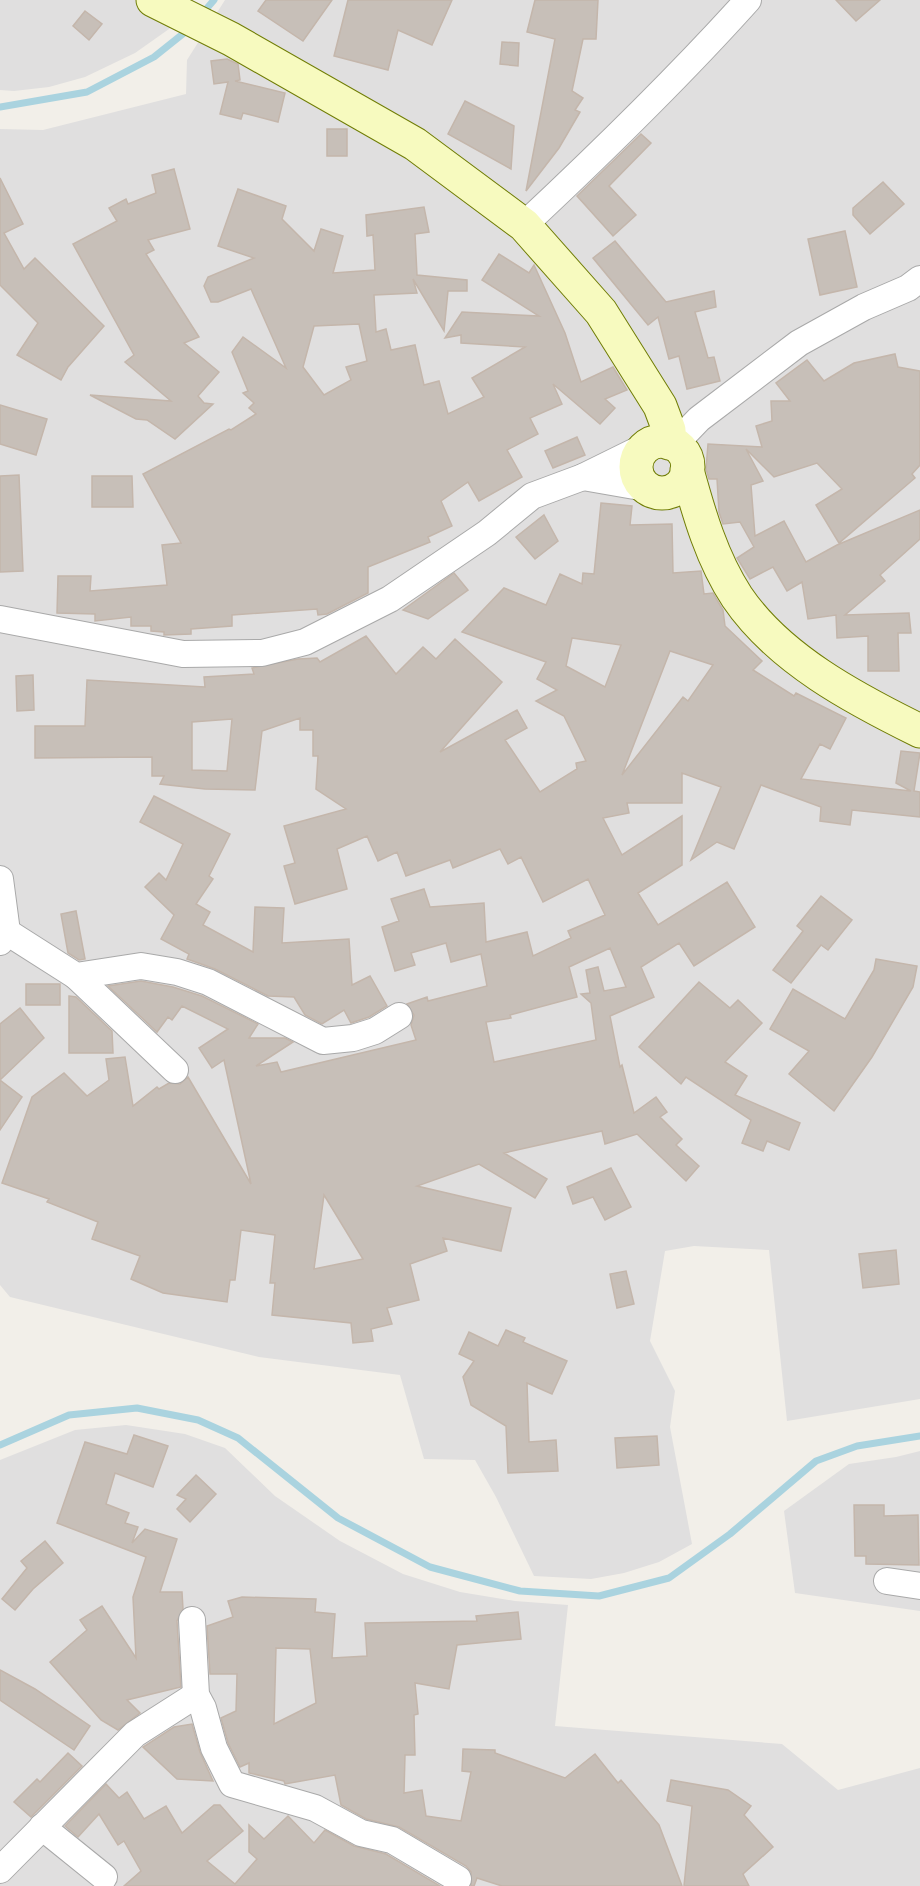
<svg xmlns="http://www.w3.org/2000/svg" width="920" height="1886" viewBox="0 0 920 1886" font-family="Commissioner,sans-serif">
	<rect width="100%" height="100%" fill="#f2efe9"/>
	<g fill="#e0dfdf">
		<polygon points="0,0 191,0 169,29 135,53 85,77 49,87 14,91 0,90"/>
		<polygon points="225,0 920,0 920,1399 787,1421 769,1250 694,1246 665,1251 650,1341 675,1391 670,1427 692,1544 659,1562 624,1573 591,1579 534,1576 496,1497 475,1460 424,1459 400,1375 259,1357 10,1297 0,1285 0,129 43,130 186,94 187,60"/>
		<polygon points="126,1425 185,1434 225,1448 275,1496 340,1541 403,1574 460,1592 515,1601 568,1605 555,1726 782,1744 838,1790 920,1768 920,1886 0,1886 0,1460 75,1430"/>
		<polygon points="920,1451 920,1611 795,1593 784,1511 849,1464 896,1457"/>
	</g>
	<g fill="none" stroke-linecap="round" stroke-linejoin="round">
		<g stroke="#aad3df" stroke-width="7">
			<polyline points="202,14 214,0"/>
			<polyline points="0,107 87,92 154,57 189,29"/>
			<polyline points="0,1445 69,1415 137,1408 198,1420 238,1438 338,1518 430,1567 520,1591 599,1596 669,1578 730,1534 816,1461 857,1446 920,1436"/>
		</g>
	</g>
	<g fill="#c7bfb8" stroke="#c4b6ab" stroke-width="1.5" fill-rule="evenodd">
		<polygon points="266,0 332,0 303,41 258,11"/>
		<polygon points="348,0 452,0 432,45 398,30 388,70 334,56"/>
		<polygon points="535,0 598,0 596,39 583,39 572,91 583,98 575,110 580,112 559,148 526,191 555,39 527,32"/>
		<polygon points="836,0 880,0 856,21"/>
		<polygon points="85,11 102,24 89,40 73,26"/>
		<polygon points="502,42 519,43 518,66 500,64"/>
		<polygon points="227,59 238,64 240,80 235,81 285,93 278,122 243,113 241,119 220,114 228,82 214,84 211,61"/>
		<polygon points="465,101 514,126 511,169 448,134"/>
		<rect x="327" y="129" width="20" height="27"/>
		<polygon points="641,134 651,143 609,186 636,215 613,236 577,196"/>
		<polygon points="174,169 190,229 148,240 154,250 146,254 199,337 184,343 219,372 198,396 204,403 213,404 175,439 147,420 136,419 90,395 171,401 125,362 134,355 73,244 117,221 109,208 126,199 128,204 156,193 152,175"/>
		<polygon points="0,178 23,224 4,233 24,269 35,258 104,326 68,367 61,380 17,355 38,323 0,285"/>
		<polygon points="883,182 904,204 870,234 853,215 853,208"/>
		<path d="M 238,189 L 286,206 L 282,219 L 314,251 L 321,229 L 343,236 L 333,273 L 375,270 L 373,235 L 367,236 L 366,215 L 424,207 L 429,232 L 415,234 L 417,275 L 467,280 L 467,291 L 448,291 L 444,331 L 413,279 L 417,293 L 374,295 L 376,332 L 386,329 L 391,350 L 415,345 L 424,385 L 439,381 L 448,414 L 484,397 L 472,378 L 525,347 L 461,343 L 461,335 L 445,338 L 462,312 L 539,316 L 482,280 L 499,254 L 529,273 L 534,265 L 565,333 L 581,382 L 613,367 L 627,390 L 605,399 L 615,408 L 600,424 L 553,384 L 562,404 L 530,418 L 538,434 L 507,450 L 522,477 L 479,501 L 468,482 L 441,501 L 452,526 L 428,537 L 430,542 L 368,567 L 368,593 L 327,614 L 318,615 L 317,609 L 232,615 L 232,626 L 191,629 L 191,634 L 164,635 L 164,632 L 151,631 L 151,626 L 131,626 L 131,617 L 95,621 L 95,614 L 57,613 L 58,576 L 91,576 L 90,591 L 167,585 L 162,545 L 181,543 L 143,474 L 229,429 L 231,430 L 256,414 L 249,408 L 254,403 L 243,393 L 248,391 L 232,352 L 243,337 L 286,368 L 251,289 L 218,302 L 211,302 L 204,286 L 208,277 L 254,258 L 218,246 ZM 359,324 L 367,361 L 346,367 L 351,380 L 324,395 L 303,367 L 314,326 Z"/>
		<polygon points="845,231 857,287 820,295 808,239"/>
		<polygon points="615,241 666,302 714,291 716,307 695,312 708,358 714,357 720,381 687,389 679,356 669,359 658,317 648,325 593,258"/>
		<polygon points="895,354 898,367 920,371 920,465 912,474 915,478 839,543 816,505 842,489 817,463 774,477 746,449 763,481 751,485 755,536 784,521 806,562 837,545 920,510 920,539 880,575 885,581 845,615 909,613 911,633 898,633 899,671 868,671 868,636 837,638 836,615 808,619 802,582 787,591 773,567 750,579 737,558 754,547 740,522 723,524 719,512 717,479 709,479 706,469 708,444 762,447 756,426 772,421 771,401 790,401 776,383 807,360 824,381 854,363"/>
		<polygon points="0,405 47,419 36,455 0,444"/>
		<polygon points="577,437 585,455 553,468 545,451"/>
		<polygon points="19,475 23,571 0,572 0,476"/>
		<polygon points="92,476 132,476 133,507 92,507"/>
		<path d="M 601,503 L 632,506 L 630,525 L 672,524 L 673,573 L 701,571 L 704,594 L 713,593 L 723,610 L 725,626 L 762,661 L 753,670 L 794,696 L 796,693 L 846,718 L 830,749 L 820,744 L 801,779 L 911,791 L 896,783 L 901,751 L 920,753 L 914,791 L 920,792 L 920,817 L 852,810 L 850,825 L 820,821 L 821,807 L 761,785 L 734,849 L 717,842 L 691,860 L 721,787 L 682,773 L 682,803 L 627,803 L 629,813 L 603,818 L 622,855 L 682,816 L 682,865 L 638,893 L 658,925 L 727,882 L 755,927 L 694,966 L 679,943 L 641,967 L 654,997 L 610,1016 L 620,1067 L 622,1065 L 634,1113 L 656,1097 L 667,1112 L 660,1117 L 682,1139 L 676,1145 L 699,1166 L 686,1181 L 637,1134 L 605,1144 L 602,1131 L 504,1153 L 547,1179 L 535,1198 L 479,1164 L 417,1186 L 511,1208 L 501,1251 L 443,1238 L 447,1251 L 410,1264 L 419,1300 L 387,1308 L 392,1324 L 371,1329 L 373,1341 L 353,1343 L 351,1323 L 272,1315 L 275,1283 L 270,1283 L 275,1235 L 241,1230 L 235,1280 L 230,1280 L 227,1302 L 163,1293 L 131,1279 L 140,1256 L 92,1239 L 98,1222 L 47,1202 L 49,1199 L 2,1183 L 32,1097 L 64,1073 L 87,1096 L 109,1080 L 106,1059 L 125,1057 L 133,1106 L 157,1087 L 159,1089 L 169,1083 L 180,1084 L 188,1077 L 251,1184 L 224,1060 L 212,1068 L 199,1048 L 228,1029 L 182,1006 L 172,1020 L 168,1017 L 157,1032 L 108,986 L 141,981 L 173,987 L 202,996 L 258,1024 L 249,1038 L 285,1038 L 293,1042 L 256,1066 L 277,1062 L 281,1072 L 416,1040 L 411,1025 L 414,1015 L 407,1004 L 427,997 L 428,1001 L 487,986 L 481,954 L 451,962 L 446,943 L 411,953 L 415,965 L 395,971 L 382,927 L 399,921 L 391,899 L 424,889 L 430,907 L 484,903 L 486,942 L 527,932 L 533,956 L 571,938 L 568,931 L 605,915 L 588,879 L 543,902 L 521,857 L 508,864 L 500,849 L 453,868 L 450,860 L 406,876 L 397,852 L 378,861 L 367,836 L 337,849 L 347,889 L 295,904 L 284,866 L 295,863 L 284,826 L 346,809 L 316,789 L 318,756 L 313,756 L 313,730 L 300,730 L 300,718 L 262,731 L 255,790 L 205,789 L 160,784 L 164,776 L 152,776 L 152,757 L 35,758 L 35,726 L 85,726 L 87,680 L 205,687 L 204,677 L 254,674 L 252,668 L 298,659 L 317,658 L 320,662 L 366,636 L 396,674 L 423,647 L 436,659 L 455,639 L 502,682 L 440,752 L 517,710 L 527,728 L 505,740 L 540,792 L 577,769 L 576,763 L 586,761 L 564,716 L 536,701 L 557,690 L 537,679 L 546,662 L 462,632 L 504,588 L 546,605 L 560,574 L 582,584 L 583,573 L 594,574 ZM 572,638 L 621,645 L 605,687 L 566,666 ZM 670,651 L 713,665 L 688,701 L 683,697 L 622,775 ZM 232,719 L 227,771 L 192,770 L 192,722 ZM 610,948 L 626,987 L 604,991 L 598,967 L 586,970 L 590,993 L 581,994 L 591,1003 L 596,1040 L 494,1062 L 486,1022 L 511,1018 L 510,1015 L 577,997 L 569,967 ZM 324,1195 L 363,1259 L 314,1269 Z"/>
		<polygon points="544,515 558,541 535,559 516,537"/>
		<polygon points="454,573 468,590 428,619 403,610"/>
		<polygon points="33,675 34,710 17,711 16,676"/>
		<polygon points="154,796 230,834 209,876 213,879 196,904 210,912 203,925 253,952 255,907 284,908 282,943 349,939 352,985 370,976 387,1006 369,1017 351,1023 344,1010 322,1024 305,1015 294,997 268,996 215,969 187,959 189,954 161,939 174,915 145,887 159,873 166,880 183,844 140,822"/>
		<polygon points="821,896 852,920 828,950 821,945 791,983 773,970 803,931 797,926"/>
		<polygon points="76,911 85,959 79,960 68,953 61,914"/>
		<polygon points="876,959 917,966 913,987 872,1057 834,1111 789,1074 809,1051 770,1029 793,989 845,1019 874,970"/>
		<polygon points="699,982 730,1008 738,1000 762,1023 725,1062 747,1076 735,1095 800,1123 789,1150 767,1141 763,1151 742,1143 751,1120 686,1077 681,1084 639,1047"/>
		<rect x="26" y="984" width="34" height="21"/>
		<polygon points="69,996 76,997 112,1031 113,1053 69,1053"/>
		<polygon points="20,1008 44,1038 0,1080 0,1024"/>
		<polygon points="0,1080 22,1097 0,1130"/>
		<polygon points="611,1168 631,1207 605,1220 593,1197 573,1204 567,1187"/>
		<polygon points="896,1250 899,1284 863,1288 859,1254"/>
		<polygon points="626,1271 634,1304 617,1308 610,1274"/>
		<polygon points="506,1330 525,1338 523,1342 567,1361 552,1394 527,1383 529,1442 556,1440 558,1471 508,1473 506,1426 471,1405 463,1377 474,1361 459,1354 469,1332 498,1346"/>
		<polygon points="134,1435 168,1446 153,1487 115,1473 106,1504 129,1513 125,1523 138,1527 132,1543 145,1529 177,1539 160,1592 182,1592 183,1609 177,1621 181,1687 127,1700 140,1713 118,1730 101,1720 50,1662 87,1630 80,1620 102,1606 136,1658 133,1597 146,1557 57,1523 85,1442 127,1454"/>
		<polygon points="657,1436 659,1465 617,1468 615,1438"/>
		<polygon points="196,1475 216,1494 190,1522 177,1509 186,1499 177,1495"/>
		<polygon points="854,1505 884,1505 884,1516 918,1515 919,1565 866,1564 866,1556 855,1556"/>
		<polygon points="45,1541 63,1563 33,1589 15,1610 2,1599 27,1568 21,1561"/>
		<path d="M 242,1597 L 316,1599 L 315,1612 L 335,1614 L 332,1658 L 367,1656 L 365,1623 L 477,1621 L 476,1616 L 518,1612 L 521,1639 L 457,1645 L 449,1689 L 415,1683 L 418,1714 L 414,1715 L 415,1755 L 405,1755 L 404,1793 L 422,1790 L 426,1816 L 461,1821 L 471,1772 L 462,1771 L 463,1749 L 495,1750 L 495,1753 L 565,1778 L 595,1754 L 618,1783 L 621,1780 L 659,1825 L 682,1886 L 502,1886 L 477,1878 L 474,1886 L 471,1886 L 471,1872 L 466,1866 L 399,1827 L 366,1819 L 341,1805 L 335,1775 L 285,1784 L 284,1781 L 249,1773 L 249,1763 L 240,1767 L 228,1743 L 221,1718 L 236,1711 L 237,1674 L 210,1674 L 207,1626 L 233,1617 L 228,1601 ZM 276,1648 L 310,1649 L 316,1703 L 274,1724 Z"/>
		<polygon points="0,1670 35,1689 90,1726 74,1750 0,1700"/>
		<polygon points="192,1724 200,1752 213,1781 177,1779 143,1747 174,1727"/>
		<polygon points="68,1753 82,1766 31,1817 14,1802 37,1779 40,1782"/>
		<polygon points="671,1780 728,1790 751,1806 744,1815 773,1847 743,1874 749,1886 684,1886 692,1806 667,1801"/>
		<polygon points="106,1784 119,1798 127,1792 144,1819 166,1806 182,1833 214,1805 220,1805 243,1831 207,1861 235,1884 257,1859 249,1852 249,1825 264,1839 288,1816 314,1843 325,1830 354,1846 386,1854 440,1886 124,1886 141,1871 124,1841 118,1845 99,1814 78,1837 65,1826"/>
	</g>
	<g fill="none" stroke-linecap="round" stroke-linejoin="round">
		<defs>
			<g id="street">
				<path d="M 524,225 C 602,152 677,79 748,0"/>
				<polyline points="674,445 699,419 799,343 864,307 908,288 920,279"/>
				<polyline points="583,477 646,488"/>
				<polyline points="0,619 183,654 262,653 305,642 390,599 487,533 532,496 583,477 650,444"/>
				<polyline points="0,879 7,932 0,942"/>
				<polyline points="7,932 76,976 141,966 177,972 208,982 323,1041 353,1038 375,1031 399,1016"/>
				<polyline points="76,976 175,1070"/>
				<polyline points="887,1581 920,1586"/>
				<polyline points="192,1620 196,1695 203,1708 214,1748 232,1784 315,1808 361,1833 392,1840 458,1879"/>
				<polyline points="42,1827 104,1877"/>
				<polyline points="0,1870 135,1734 196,1695"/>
			</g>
			<g id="secondary">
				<polyline points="153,0 231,39 415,144 524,225 601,312 660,406 669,430 669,443"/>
				<circle cx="662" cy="467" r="26"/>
				<path d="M 687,470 C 699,514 712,559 737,597 C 779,659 855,699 920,731"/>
			</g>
		</defs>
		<use href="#street" stroke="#a9a9a9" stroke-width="28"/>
		<use href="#secondary" stroke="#707d05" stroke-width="35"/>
		<use href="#street" stroke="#fff" stroke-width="26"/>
		<use href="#secondary" stroke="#f7fabf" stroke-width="33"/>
	</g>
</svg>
